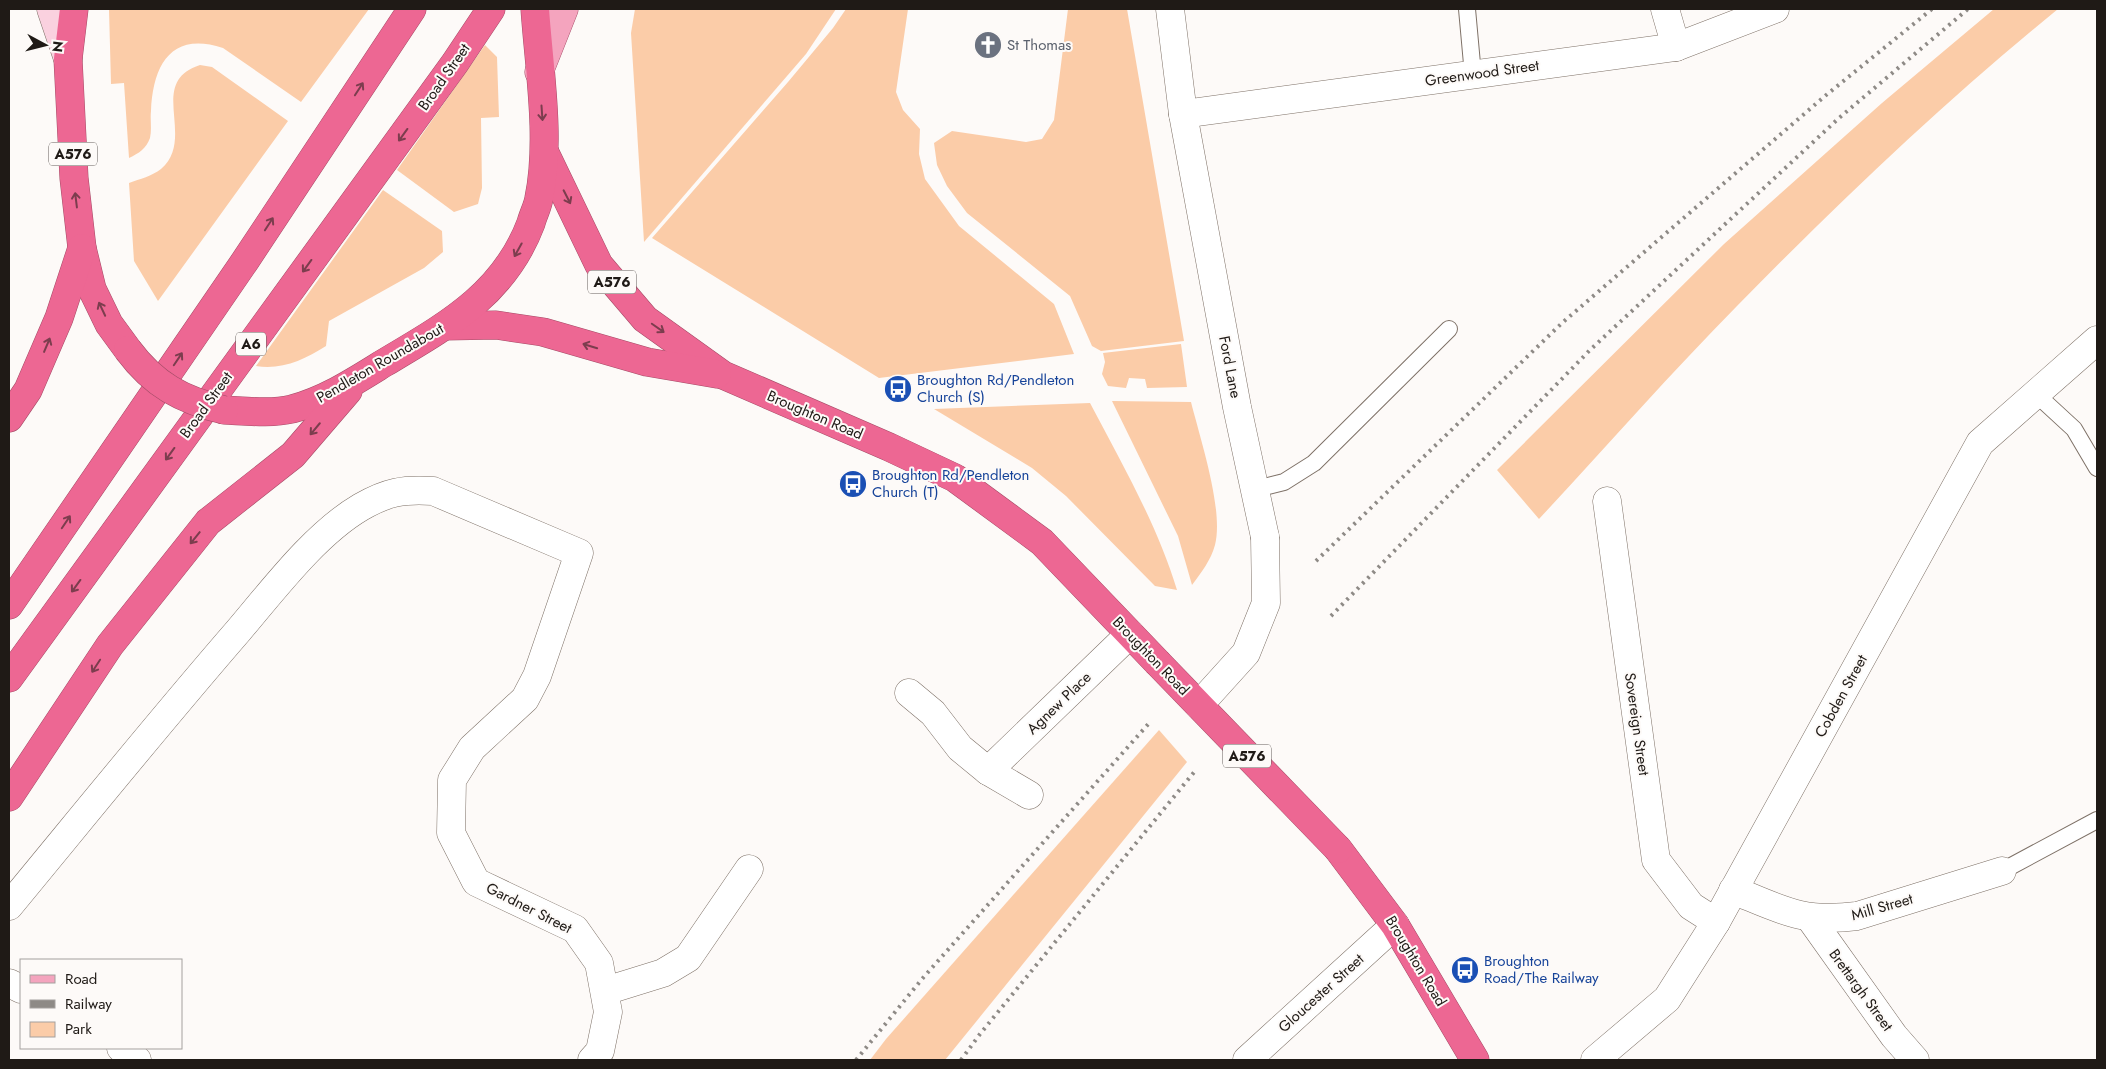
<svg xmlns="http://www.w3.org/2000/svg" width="2106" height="1069" viewBox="0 0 2106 1069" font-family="Jost,sans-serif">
	<rect width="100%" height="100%" fill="#fdfaf8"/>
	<g fill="#fbcca8">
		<path d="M 109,9 L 369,9 L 301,102 L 223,48 C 171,31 153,65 151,111 C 150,120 152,129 150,138 C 146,149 139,153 129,158 L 124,83 L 111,84 Z"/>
		<polygon points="635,9 836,9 806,54 644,242 631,33"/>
		<polygon points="846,9 908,9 896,92 903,110 920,129 919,154 925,179 959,226 1054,304 1074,354 879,378 652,238 788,82 833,28"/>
		<polygon points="1068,9 1127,9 1184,341 1101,351 1092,346 1070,296 967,213 947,186 937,165 934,143 952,131 1026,142 1042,139 1054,120"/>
		<path d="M 1994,9 L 2058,9 C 1945,101 1839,202 1737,306 C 1669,375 1605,448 1539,519 L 1497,470 L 1724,244 L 1882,103 Z"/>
		<polygon points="485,45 497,57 499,117 481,118 482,188 478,204 454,212 397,170"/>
		<path d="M 200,65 L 212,67 L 288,121 L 158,301 L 134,261 L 129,183 C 140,179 152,176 161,169 C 197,138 146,82 200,65 Z"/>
		<path d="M 383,190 L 442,231 L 443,252 L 424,268 L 329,321 L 326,346 C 304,360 282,370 256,366 Z"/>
		<polygon points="1181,344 1187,387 1147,388 1145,379 1129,378 1126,388 1108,386 1102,374 1105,362 1103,353"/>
		<path d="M 1112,401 L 1191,402 C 1200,438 1224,510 1215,545 C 1211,560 1201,573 1192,585 L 1178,536 Z"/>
		<path d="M 1090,403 C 1122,464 1157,524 1177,590 L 1155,586 L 1066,496 L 1032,468 L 934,409 Z"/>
		<polygon points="1159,730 1187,762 945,1060 870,1060 886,1039"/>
	</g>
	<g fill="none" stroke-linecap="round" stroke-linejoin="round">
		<defs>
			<g id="lane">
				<polyline points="1467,9 1473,75"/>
				<polyline points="2036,394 2074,429 2097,468"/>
				<polyline points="1256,489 1284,482 1314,463 1449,329"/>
				<polyline points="2002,871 2097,820"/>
			</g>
			<g id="street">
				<polyline points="1170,9 1183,114 1237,407 1265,537"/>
				<polyline points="1665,9 1676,47"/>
				<polyline points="1183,114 1676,47 1775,9"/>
				<polyline points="1607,501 1656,860 1691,906 1716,922"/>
				<polyline points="909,693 933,713 960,748 988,771 1029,795"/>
				<polyline points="988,771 1130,634"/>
				<path d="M 1733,890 C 1782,910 1802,923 1857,916 L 2002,871"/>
				<path d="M 9,906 C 85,814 160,721 239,630 C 273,590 315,534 361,507 C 387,492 403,489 433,491 L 579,553 L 537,676 L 525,699 L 472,748 L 452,780 L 451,833 L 476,882 L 575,929 L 599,963 L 608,1012 L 600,1051 L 592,1060"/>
				<polyline points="1810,918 1894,1036 1915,1060"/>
				<polyline points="9,983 21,989"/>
				<polyline points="605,991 663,973 688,958 749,869"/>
				<polyline points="121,1048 137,1060"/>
				<polyline points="1247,1060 1395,925"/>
				<polyline points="1595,1060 1667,999 1716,922 1980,443 2097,340"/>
			</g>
			<polyline id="secondary" points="51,9 68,59"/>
			<polyline id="primary" points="539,72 564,9"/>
			<g id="highway">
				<polyline points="74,9 68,59 74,178 82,248 92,289 109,324 128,350"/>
				<polyline points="545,153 599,265 645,319 723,375 889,447 955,478 1042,542 1157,662"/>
				<polyline points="445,326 496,325 543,332 647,362 717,374"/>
				<path d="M 224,410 C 246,411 271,414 292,409 C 326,400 355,381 384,363 C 446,326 504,295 531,223 C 533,215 538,206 539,198 C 551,139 539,68 535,9"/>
				<polyline points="9,418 28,390 59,318 82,248"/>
				<polyline points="9,605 245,261 412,9"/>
				<polyline points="9,678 455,63 491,9"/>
				<polyline points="9,797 110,645 208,522 293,455 348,391"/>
				<polyline points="1338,849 1395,925 1475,1060"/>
			</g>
		</defs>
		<use href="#lane" stroke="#7e7167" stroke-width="18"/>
		<use href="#street" stroke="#7e7167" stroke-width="29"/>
		<use href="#secondary" stroke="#7e7167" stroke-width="29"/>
		<use href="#primary" stroke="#a54c67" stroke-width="29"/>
		<use href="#highway" stroke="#a54c67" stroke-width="29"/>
		<use href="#lane" stroke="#fff" stroke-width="16"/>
		<use href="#street" stroke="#fff" stroke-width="28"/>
		<use href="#secondary" stroke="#fad1df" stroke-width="28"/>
		<use href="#primary" stroke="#f4a4be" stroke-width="28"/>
		<use href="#highway" stroke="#ed6793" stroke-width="28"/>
		<g stroke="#8e8a86" stroke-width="4" stroke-dasharray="2.5 5" stroke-linecap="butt">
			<polyline points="1316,561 1562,323 1825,96 1932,9"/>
			<polyline points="1331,616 1590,350 1839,118 1968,9"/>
			<polyline points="856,1060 922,979 1151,721"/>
			<polyline points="961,1060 980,1034 1195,771"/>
		</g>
		<defs>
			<polyline id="street-bridge" points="1199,705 1246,653 1266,603 1265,537"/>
			<g id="highway-bridge">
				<path d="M 128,350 C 154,385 182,400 224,410"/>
				<polyline points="1157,662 1338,849"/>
			</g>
		</defs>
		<use href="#street-bridge" stroke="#7e7167" stroke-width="29" stroke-linecap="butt"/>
		<use href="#highway-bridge" stroke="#a54c67" stroke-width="29" stroke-linecap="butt"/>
		<use href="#street-bridge" stroke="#fff" stroke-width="28"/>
		<use href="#highway-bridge" stroke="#ed6793" stroke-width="28"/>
	</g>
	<defs><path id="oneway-shaft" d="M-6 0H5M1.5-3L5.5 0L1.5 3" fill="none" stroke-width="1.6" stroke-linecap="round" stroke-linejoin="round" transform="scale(1.25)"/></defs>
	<g stroke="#7c3d4e">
		<use href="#oneway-shaft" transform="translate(359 89) rotate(-57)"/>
		<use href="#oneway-shaft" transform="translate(542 113) rotate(86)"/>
		<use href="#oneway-shaft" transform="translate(403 135) rotate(126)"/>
		<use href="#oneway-shaft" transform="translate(567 197) rotate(63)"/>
		<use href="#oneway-shaft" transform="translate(76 200) rotate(-97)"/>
		<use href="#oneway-shaft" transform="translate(269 224) rotate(-57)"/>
		<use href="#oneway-shaft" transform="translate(518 250) rotate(119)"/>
		<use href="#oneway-shaft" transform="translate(307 266) rotate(126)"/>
		<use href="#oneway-shaft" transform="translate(102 309) rotate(-115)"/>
		<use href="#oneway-shaft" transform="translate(658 328) rotate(35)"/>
		<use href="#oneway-shaft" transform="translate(47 345) rotate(-67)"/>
		<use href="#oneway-shaft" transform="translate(590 346) rotate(-163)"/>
		<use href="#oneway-shaft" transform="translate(178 359) rotate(-56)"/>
		<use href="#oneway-shaft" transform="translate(315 429) rotate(130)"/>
		<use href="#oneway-shaft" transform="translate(170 454) rotate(126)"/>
		<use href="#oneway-shaft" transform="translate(66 522) rotate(-56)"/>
		<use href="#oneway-shaft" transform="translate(195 538) rotate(129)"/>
		<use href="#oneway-shaft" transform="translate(76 586) rotate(126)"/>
		<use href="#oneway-shaft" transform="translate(96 666) rotate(123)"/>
	</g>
	<defs>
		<symbol id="church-disc" viewBox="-11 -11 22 22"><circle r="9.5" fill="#6b7280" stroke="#fdfaf8"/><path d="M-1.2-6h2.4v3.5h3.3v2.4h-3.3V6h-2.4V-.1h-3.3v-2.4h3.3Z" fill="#fff"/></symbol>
		<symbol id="bus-disc" viewBox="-11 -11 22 22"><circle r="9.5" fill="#1a4fb4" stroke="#fdfaf8"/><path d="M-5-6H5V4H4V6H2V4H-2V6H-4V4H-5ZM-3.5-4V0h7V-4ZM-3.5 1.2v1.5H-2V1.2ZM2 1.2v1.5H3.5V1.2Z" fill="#fff"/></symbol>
	</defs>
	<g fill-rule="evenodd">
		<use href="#church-disc" x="972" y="29" width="32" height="32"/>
		<use href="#bus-disc" x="882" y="373" width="32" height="32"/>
		<use href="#bus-disc" x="837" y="468" width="32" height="32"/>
		<use href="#bus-disc" x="1449" y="954" width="32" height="32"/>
	</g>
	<g text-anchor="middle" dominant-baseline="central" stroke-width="4" stroke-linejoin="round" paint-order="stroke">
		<g fill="#fdfaf8" stroke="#625d5a" stroke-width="1">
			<rect x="49" y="142.5" width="48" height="23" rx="4"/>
			<rect x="588" y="270.5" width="48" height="23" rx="4"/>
			<rect x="236" y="332.5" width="30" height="23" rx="4"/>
			<rect x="1223" y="744.5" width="48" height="23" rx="4"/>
		</g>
		<g font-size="14" font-weight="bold" fill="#1f1a16">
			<text x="73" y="154">A576</text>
			<text x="612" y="282">A576</text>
			<text x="251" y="344">A6</text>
			<text x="1247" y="756">A576</text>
		</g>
		<g font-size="15" fill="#5b616d" stroke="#fdfaf8" text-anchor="start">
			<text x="1007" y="45">St Thomas</text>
		</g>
		<g font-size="15" fill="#1f1a16" stroke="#fdfaf8">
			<text transform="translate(1482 73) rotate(-8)">Greenwood Street</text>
			<text transform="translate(444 77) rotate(-55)">Broad Street</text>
			<text transform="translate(380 363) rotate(-30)">Pendleton Roundabout</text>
			<text transform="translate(1230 367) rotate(79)">Ford Lane</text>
			<text transform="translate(206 405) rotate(-54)">Broad Street</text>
			<text transform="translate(815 415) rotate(23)">Broughton Road</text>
			<text transform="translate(1151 656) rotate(46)">Broughton Road</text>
			<text transform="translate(1841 696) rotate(-61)">Cobden Street</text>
			<text transform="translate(1059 703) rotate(-44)">Agnew Place</text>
			<text transform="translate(1637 724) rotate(82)">Sovereign Street</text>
			<text transform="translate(1882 907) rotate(-16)">Mill Street</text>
			<text transform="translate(529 908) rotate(27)">Gardner Street</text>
			<text transform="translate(1416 961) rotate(59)">Broughton Road</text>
			<text transform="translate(1861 990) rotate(54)">Brettargh Street</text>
			<text transform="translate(1321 993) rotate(-42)">Gloucester Street</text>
		</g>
		<g font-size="15" fill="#164399" stroke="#fdfaf8" text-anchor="start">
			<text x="917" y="380">Broughton Rd/Pendleton<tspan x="917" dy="17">Church (S)</tspan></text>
			<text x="872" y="475">Broughton Rd/Pendleton<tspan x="872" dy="17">Church (T)</tspan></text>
			<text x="1484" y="961">Broughton<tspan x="1484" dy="17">Road/The Railway</tspan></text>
		</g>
	</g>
	<rect width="2106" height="1069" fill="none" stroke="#1f1a16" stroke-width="20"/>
	<rect x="20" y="959" width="162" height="90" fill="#fdfaf8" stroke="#a4a09e"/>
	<rect x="30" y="975" width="25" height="8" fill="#f4a4be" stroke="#a4a09e"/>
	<text x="65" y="984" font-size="15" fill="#1f1a16">Road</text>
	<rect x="30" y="1000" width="25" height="8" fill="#8e8a86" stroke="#a4a09e"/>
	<text x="65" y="1009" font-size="15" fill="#1f1a16">Railway</text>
	<rect x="30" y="1022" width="25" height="15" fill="#fbcca8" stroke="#a4a09e"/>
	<text x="65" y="1034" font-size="15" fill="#1f1a16">Park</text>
	<g transform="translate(45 45) rotate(97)" stroke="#fdfaf8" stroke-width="4" paint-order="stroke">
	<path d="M0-4L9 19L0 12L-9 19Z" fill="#1f1a16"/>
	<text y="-8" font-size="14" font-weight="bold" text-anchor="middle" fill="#1f1a16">N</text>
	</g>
</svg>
